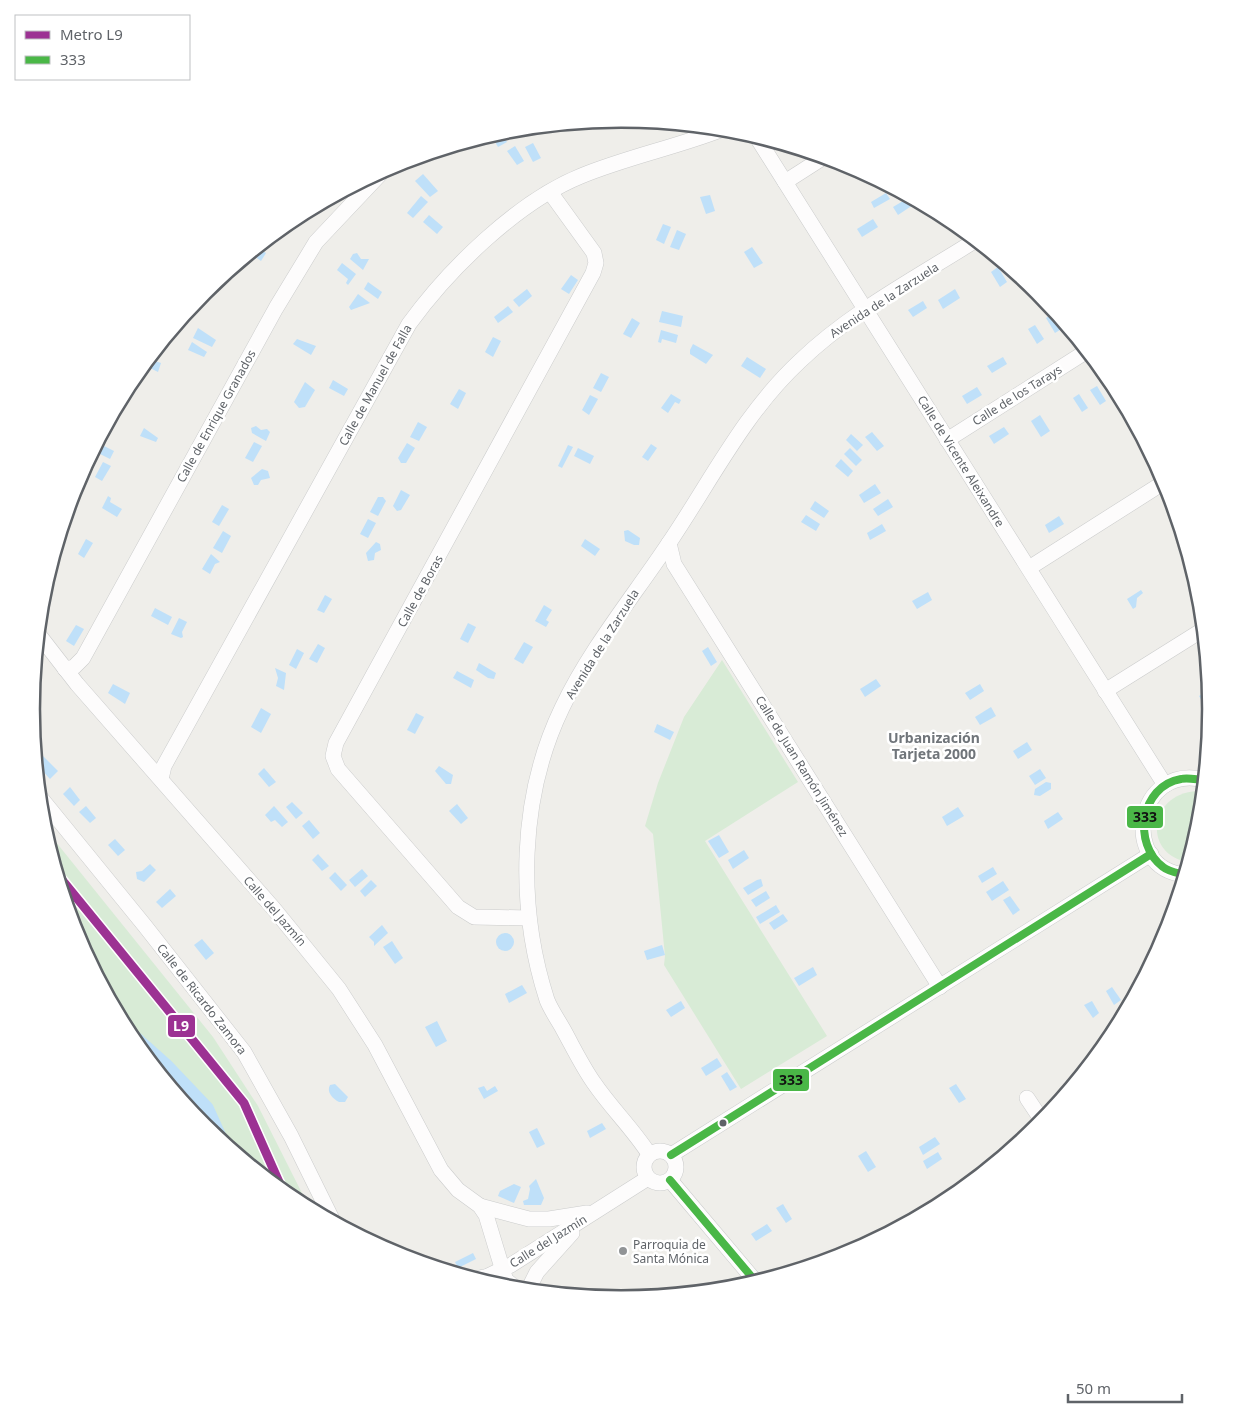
<svg xmlns="http://www.w3.org/2000/svg" width="1243" height="1419" viewBox="0 0 1243 1419" font-family="'Noto Sans',sans-serif">
	<rect width="100%" height="100%" fill="#efeeea"/>
	<g fill="#d8ebd6">
		<polygon points="722,660 798,782 705,841 827,1036 741,1089 664,965 665,956 653,834 645,826 658,783 684,717"/>
		<path d="M 1197,791 L 1204,793 L 1200,825 L 1189,862 C 1143,856 1147,794 1197,791 Z"/>
		<polygon points="43,826 213,1037 258,1106 310,1209 293,1200 204,1127 131,1037 76,935"/>
	</g>
	<g fill="#bfe0f9">
		<polygon points="501,132 507,142 498,147 491,135"/>
		<polygon points="533,143 541,158 533,162 525,147"/>
		<polygon points="515,146 524,161 517,165 507,151"/>
		<polygon points="423,174 438,191 430,197 415,181"/>
		<polygon points="886,193 890,199 874,208 871,202"/>
		<polygon points="710,195 715,211 706,214 700,197"/>
		<polygon points="421,196 428,202 413,218 407,213"/>
		<polygon points="908,198 913,205 898,215 893,207"/>
		<polygon points="429,215 443,227 437,234 423,222"/>
		<polygon points="873,219 878,227 862,237 857,229"/>
		<polygon points="663,224 671,227 664,244 656,240"/>
		<polygon points="677,230 686,234 679,250 670,247"/>
		<polygon points="752,247 763,263 754,268 744,252"/>
		<polygon points="258,248 266,253 261,261 251,254"/>
		<polygon points="357,253 361,259 369,259 363,270 350,259 353,254"/>
		<polygon points="342,263 356,274 348,285 346,283 348,279 337,270"/>
		<polygon points="998,267 1007,282 1000,287 991,272"/>
		<polygon points="571,275 578,280 569,294 561,289"/>
		<polygon points="368,282 382,292 378,299 364,289"/>
		<polygon points="527,289 532,296 519,307 513,300"/>
		<polygon points="955,289 960,298 943,309 938,300"/>
		<polygon points="358,294 370,303 351,310 349,307"/>
		<polygon points="923,301 927,308 913,317 908,310"/>
		<polygon points="508,306 513,312 498,323 494,317"/>
		<polygon points="662,311 683,316 681,327 659,322"/>
		<polygon points="1053,313 1063,328 1055,333 1046,318"/>
		<polygon points="632,318 640,323 631,338 623,334"/>
		<polygon points="1035,325 1044,339 1037,344 1028,329"/>
		<polygon points="198,328 216,340 212,347 193,338"/>
		<polygon points="661,330 678,335 676,343 662,339 661,343 658,342"/>
		<polygon points="493,337 501,341 493,357 485,352"/>
		<polygon points="297,339 316,346 311,355 293,344"/>
		<polygon points="192,342 207,352 204,357 188,350"/>
		<polygon points="693,344 713,355 706,364 690,354 690,350"/>
		<polygon points="747,357 766,369 760,378 741,366"/>
		<polygon points="1003,357 1007,364 992,373 987,366"/>
		<polygon points="149,359 161,363 158,372 144,365"/>
		<polygon points="601,373 609,377 601,392 593,388"/>
		<polygon points="333,380 348,389 344,396 329,388"/>
		<polygon points="305,382 315,390 305,407 299,408 294,402"/>
		<polygon points="1097,386 1106,401 1100,405 1090,390"/>
		<polygon points="977,387 982,395 967,404 962,396"/>
		<polygon points="459,389 466,393 458,409 450,404"/>
		<polygon points="671,394 681,400 679,404 675,402 668,413 661,408"/>
		<polygon points="1079,394 1088,408 1082,412 1073,398"/>
		<polygon points="590,395 598,399 589,415 582,410"/>
		<polygon points="1040,415 1050,431 1041,437 1031,421"/>
		<polygon points="418,422 427,427 419,441 410,437"/>
		<polygon points="256,426 261,430 267,429 270,432 266,441 252,433 251,428"/>
		<polygon points="1004,427 1009,434 994,444 989,436"/>
		<polygon points="144,428 158,438 156,442 140,436"/>
		<polygon points="872,432 884,446 877,451 865,437"/>
		<polygon points="851,434 863,445 857,451 846,440"/>
		<polygon points="254,442 262,446 253,462 245,458"/>
		<polygon points="98,443 114,451 110,459 94,451"/>
		<polygon points="407,443 415,448 406,463 401,463 398,458"/>
		<polygon points="651,444 657,448 648,461 642,457"/>
		<polygon points="568,445 573,447 562,468 558,466"/>
		<polygon points="578,448 594,456 590,464 574,456"/>
		<polygon points="850,448 862,460 856,466 844,454"/>
		<polygon points="841,459 853,471 848,477 835,466"/>
		<polygon points="103,462 111,466 102,481 95,477"/>
		<polygon points="262,469 268,471 270,478 261,480 258,485 254,485 251,478"/>
		<polygon points="875,484 881,493 864,503 859,495"/>
		<polygon points="401,490 410,495 401,510 397,511 393,506"/>
		<polygon points="108,496 111,498 110,502 122,509 117,517 102,508"/>
		<polygon points="378,497 383,497 386,501 378,516 370,512"/>
		<polygon points="888,499 893,507 878,516 873,509"/>
		<polygon points="815,501 829,511 824,518 810,509"/>
		<polygon points="222,505 229,509 219,526 212,522"/>
		<polygon points="806,515 820,524 816,531 801,522"/>
		<polygon points="1059,516 1064,524 1049,533 1045,525"/>
		<polygon points="368,519 376,523 368,538 360,534"/>
		<polygon points="882,524 886,531 870,540 867,533"/>
		<polygon points="628,530 640,538 639,545 634,545 625,541 624,531"/>
		<polygon points="223,531 231,536 222,553 213,548"/>
		<polygon points="86,539 93,543 84,558 78,554"/>
		<polygon points="585,539 600,549 595,556 581,546"/>
		<polygon points="376,542 380,544 381,550 375,553 374,560 368,561 366,553"/>
		<polygon points="211,554 220,562 215,564 210,574 202,569"/>
		<polygon points="1141,590 1143,593 1137,598 1136,607 1133,609 1127,599"/>
		<polygon points="928,592 932,600 917,609 912,601"/>
		<polygon points="325,595 332,599 324,613 317,610"/>
		<polygon points="544,605 552,610 546,620 549,622 546,627 535,621"/>
		<polygon points="155,608 172,617 168,625 151,616"/>
		<polygon points="179,618 187,622 182,632 183,637 181,638 171,634"/>
		<polygon points="468,623 476,627 468,643 460,639"/>
		<polygon points="76,625 84,629 74,646 66,641"/>
		<polygon points="524,642 533,647 523,664 514,659"/>
		<polygon points="318,644 325,648 317,663 309,659"/>
		<polygon points="708,647 717,662 711,666 702,651"/>
		<polygon points="297,649 304,653 296,669 289,665"/>
		<polygon points="479,663 496,673 494,679 488,678 476,670"/>
		<polygon points="275,668 286,673 284,690 276,686 278,678"/>
		<polygon points="457,671 474,680 471,688 453,678"/>
		<polygon points="876,679 881,686 865,697 860,689"/>
		<polygon points="113,684 130,693 125,704 108,693"/>
		<polygon points="980,684 984,691 970,700 965,693"/>
		<polygon points="1204,693 1211,701 1212,709 1208,711 1199,696"/>
		<polygon points="991,707 996,716 980,725 975,717"/>
		<polygon points="261,708 271,714 261,733 251,727"/>
		<polygon points="416,713 424,717 415,734 407,730"/>
		<polygon points="657,724 674,732 670,740 654,732"/>
		<polygon points="1027,742 1032,750 1018,759 1013,751"/>
		<polygon points="42,755 58,771 50,779 37,765 36,761"/>
		<polygon points="439,766 453,775 451,784 446,784 435,771"/>
		<polygon points="264,768 276,782 269,787 258,774"/>
		<polygon points="1040,769 1046,778 1035,785 1029,776"/>
		<polygon points="1046,782 1051,783 1051,789 1040,796 1034,795 1035,789"/>
		<polygon points="70,787 80,800 74,806 63,794"/>
		<polygon points="292,802 303,813 296,819 286,807"/>
		<polygon points="457,804 468,818 461,824 449,811"/>
		<polygon points="86,806 96,818 90,823 79,812"/>
		<polygon points="274,806 288,822 282,827 275,820 271,822 265,815"/>
		<polygon points="958,807 964,816 947,826 942,817"/>
		<polygon points="1058,812 1063,819 1048,829 1044,821"/>
		<polygon points="309,820 320,833 313,839 302,826"/>
		<polygon points="719,835 729,852 719,858 708,841"/>
		<polygon points="115,839 125,850 118,856 108,845"/>
		<polygon points="744,850 749,858 733,869 728,860"/>
		<polygon points="318,854 329,866 322,871 312,860"/>
		<polygon points="150,864 156,870 144,882 137,879 136,872 142,871"/>
		<polygon points="993,867 997,874 982,883 978,876"/>
		<polygon points="362,869 368,876 355,887 349,880"/>
		<polygon points="335,872 347,885 341,891 329,878"/>
		<polygon points="761,879 763,886 748,895 743,888 757,880"/>
		<polygon points="371,880 377,886 365,897 360,891"/>
		<polygon points="1003,881 1009,890 992,901 986,892"/>
		<polygon points="170,889 176,896 162,908 156,902"/>
		<polygon points="766,891 770,898 756,907 751,900"/>
		<polygon points="1010,896 1020,910 1013,915 1003,900"/>
		<polygon points="776,905 780,912 760,924 756,917"/>
		<polygon points="783,914 788,921 774,930 769,923"/>
		<polygon points="382,925 388,933 374,946 374,942 369,937"/>
		<circle cx="505" cy="942" r="9"/>
		<polygon points="202,939 214,953 206,960 194,945"/>
		<polygon points="392,941 403,958 395,964 383,947"/>
		<polygon points="662,945 665,955 647,960 644,951"/>
		<polygon points="813,967 817,975 799,986 794,978"/>
		<polygon points="522,985 527,993 509,1003 505,994"/>
		<polygon points="1112,987 1121,1000 1114,1005 1106,991"/>
		<polygon points="681,1001 685,1008 671,1017 666,1010"/>
		<polygon points="1092,1001 1099,1013 1093,1018 1084,1005"/>
		<polygon points="437,1021 447,1041 436,1047 425,1027"/>
		<polygon points="717,1058 722,1066 706,1076 701,1068"/>
		<polygon points="727,1072 737,1087 730,1091 721,1076"/>
		<path d="M 335,1084 L 348,1097 L 345,1102 L 339,1102 C 333,1099 326,1092 330,1085 Z"/>
		<polygon points="956,1084 966,1099 959,1103 949,1088"/>
		<polygon points="484,1086 487,1091 495,1086 498,1091 484,1099 478,1088"/>
		<polygon points="602,1123 606,1129 590,1138 587,1131"/>
		<polygon points="537,1128 545,1144 537,1148 529,1132"/>
		<polygon points="935,1137 940,1144 923,1155 919,1147"/>
		<polygon points="866,1151 876,1167 868,1172 858,1156"/>
		<polygon points="938,1152 942,1159 927,1169 923,1161"/>
		<polygon points="536,1179 544,1198 541,1205 524,1205 523,1201 528,1199 530,1189 529,1186"/>
		<polygon points="514,1184 521,1187 514,1203 498,1196 500,1191"/>
		<polygon points="783,1204 792,1219 786,1223 776,1208"/>
		<polygon points="767,1224 772,1231 756,1241 751,1234"/>
		<polygon points="473,1253 476,1259 458,1268 455,1262"/>
	</g>
	<g fill="none" stroke-linecap="round" stroke-linejoin="round">
		<polyline stroke="#bfe0f9" stroke-width="16" points="128,1033 166,1067 206,1109 220,1140"/>
		<defs>
			<g id="street">
				<polyline points="756,136 1165,785"/>
				<polyline points="785,182 824,157"/>
				<polyline points="947,440 1087,351"/>
				<polyline points="669,543 674,564 940,987"/>
				<polyline points="1029,568 1166,481"/>
				<polyline points="39,635 77,684 274,909 339,989 375,1045 441,1170 458,1190 480,1206 486,1215 506,1281"/>
				<polyline points="65,669 74,667 83,658 276,308 316,242 383,171"/>
				<polyline points="1105,691 1204,629"/>
				<path d="M 161,779 L 164,766 L 409,324 C 449,269 517,202 581,176 C 627,157 677,147 723,129"/>
				<polyline points="40,797 145,926 244,1052 291,1136 333,1221"/>
				<path d="M 1185,875 C 1119,869 1135,762 1205,780"/>
				<polyline points="529,918 474,917 458,907 338,769 333,756 336,743 593,273 596,263 594,253 550,192"/>
				<polyline points="1027,1098 1043,1122"/>
				<circle cx="660" cy="1167" r="16"/>
				<path d="M 649,1154 C 633,1129 611,1108 594,1083 C 582,1066 573,1047 563,1029 C 558,1020 551,1010 547,1000 C 517,907 519,797 562,708 C 590,649 633,597 669,543 C 711,481 744,413 800,361 C 851,312 916,278 976,240"/>
				<polyline points="671,1155 1151,854"/>
				<polyline points="670,1180 756,1282"/>
				<polyline points="480,1206 529,1219 549,1219 587,1213"/>
				<polyline points="488,1276 511,1265 648,1178"/>
				<path d="M 476,1279 C 490,1274 506,1276 515,1289"/>
				<polyline points="528,1290 537,1272 572,1233"/>
			</g>
		</defs>
		<use href="#street" stroke="#cbcccc" stroke-width="16"/>
		<use href="#street" stroke="#fdfcfc" stroke-width="15"/>
		<defs>
			<g id="bus-1">
				<path d="M 1185,875 C 1178,873 1169,872 1163,867 C 1132,844 1140,786 1181,779 C 1188,777 1198,780 1205,780"/>
				<polyline points="671,1155 1151,854"/>
				<polyline points="670,1180 756,1282"/>
			</g>
		</defs>
		<use href="#bus-1" stroke="#fff" stroke-width="11"/>
		<use href="#bus-1" stroke="#4ab747" stroke-width="8"/>
		<defs>
			<polyline id="metro-1" points="58,875 244,1103 283,1191"/>
		</defs>
		<use href="#metro-1" stroke="#fff" stroke-width="12"/>
		<use href="#metro-1" stroke="#9c3293" stroke-width="9"/>
	</g>
	<circle fill="#5f6368" stroke="#fff" stroke-width="2" cx="723" cy="1123" r="4.5"/>
	<circle fill="#919496" stroke="#fff" stroke-width="2" cx="623" cy="1251" r="5"/>
	<g text-anchor="middle" dominant-baseline="central" stroke-width="5" stroke-linejoin="round" paint-order="stroke">
		<g font-size="12" fill="#5f6368" stroke="#fff">
			<text transform="translate(884 300) rotate(-33)">Avenida de la Zarzuela</text>
			<text transform="translate(375 385) rotate(-61)">Calle de Manuel de Falla</text>
			<text transform="translate(1017 395) rotate(-32)">Calle de los Tarays</text>
			<text transform="translate(216 416) rotate(-61)">Calle de Enrique Granados</text>
			<text transform="translate(961 461) rotate(58)">Calle de Vicente Aleixandre</text>
			<text transform="translate(420 591) rotate(-61)">Calle de Boras</text>
			<text transform="translate(602 644) rotate(-58)">Avenida de la Zarzuela</text>
			<text transform="translate(802 766) rotate(58)">Calle de Juan Ramón Jiménez</text>
			<text transform="translate(275 911) rotate(49)">Calle del Jazmín</text>
			<text transform="translate(202 999) rotate(52)">Calle de Ricardo Zamora</text>
			<text transform="translate(548 1241) rotate(-32)">Calle del Jazmín</text>
		</g>
		<g font-size="12" fill="#5f6368" stroke="#fff" text-anchor="start">
			<text x="633" y="1244">Parroquia de<tspan x="633" dy="14">Santa Mónica</tspan></text>
		</g>
		<g font-size="14" font-weight="bold" fill="#70757a" stroke="#fff">
			<text x="934" y="737">Urbanización<tspan x="934" dy="16">Tarjeta 2000</tspan></text>
		</g>
	</g>
	<path d="M0 0H1243V1419H0ZM40 709a581 581 0 1 1 1162 0a581 581 0 1 1-1162 0Z" fill="#fff" fill-rule="evenodd"/>
	<path fill="none" stroke="#5f6368" stroke-width="2.5" d="M40 709a581 581 0 1 1 1162 0a581 581 0 1 1-1162 0Z"/>
	<g stroke="#fff" stroke-width="2">
		<rect x="1126" y="805" width="38" height="24" rx="5" fill="#4ab747"/>
		<rect x="167" y="1014" width="29" height="24" rx="5" fill="#9c3293"/>
		<rect x="772" y="1068" width="38" height="24" rx="5" fill="#4ab747"/>
	</g>
	<g font-size="14" text-anchor="middle" font-weight="bold" fill="#fff">
		<text x="181" y="1031">L9</text>
	</g>
	<g font-size="14" text-anchor="middle" font-weight="bold" fill="#111">
		<text x="1145" y="822">333</text>
		<text x="791" y="1085">333</text>
	</g>
	<rect x="15" y="15" width="175" height="65" fill="#ffffff" stroke="#bfc1c3"/>
	<rect x="25" y="31" width="25" height="8" fill="#9c3293" stroke="#bfc1c3"/>
	<text x="60" y="40" font-size="15" fill="#5f6368">Metro L9</text>
	<rect x="25" y="56" width="25" height="8" fill="#4ab747" stroke="#bfc1c3"/>
	<text x="60" y="65" font-size="15" fill="#5f6368">333</text>
	<path d="M1068 1394v8h114v-8" fill="none" stroke="#5f6368" stroke-width="2.5"/>
	<text x="1076" y="1394" font-size="15" fill="#5f6368" stroke="#ffffff" stroke-width="4" paint-order="stroke">50 m</text>
</svg>
